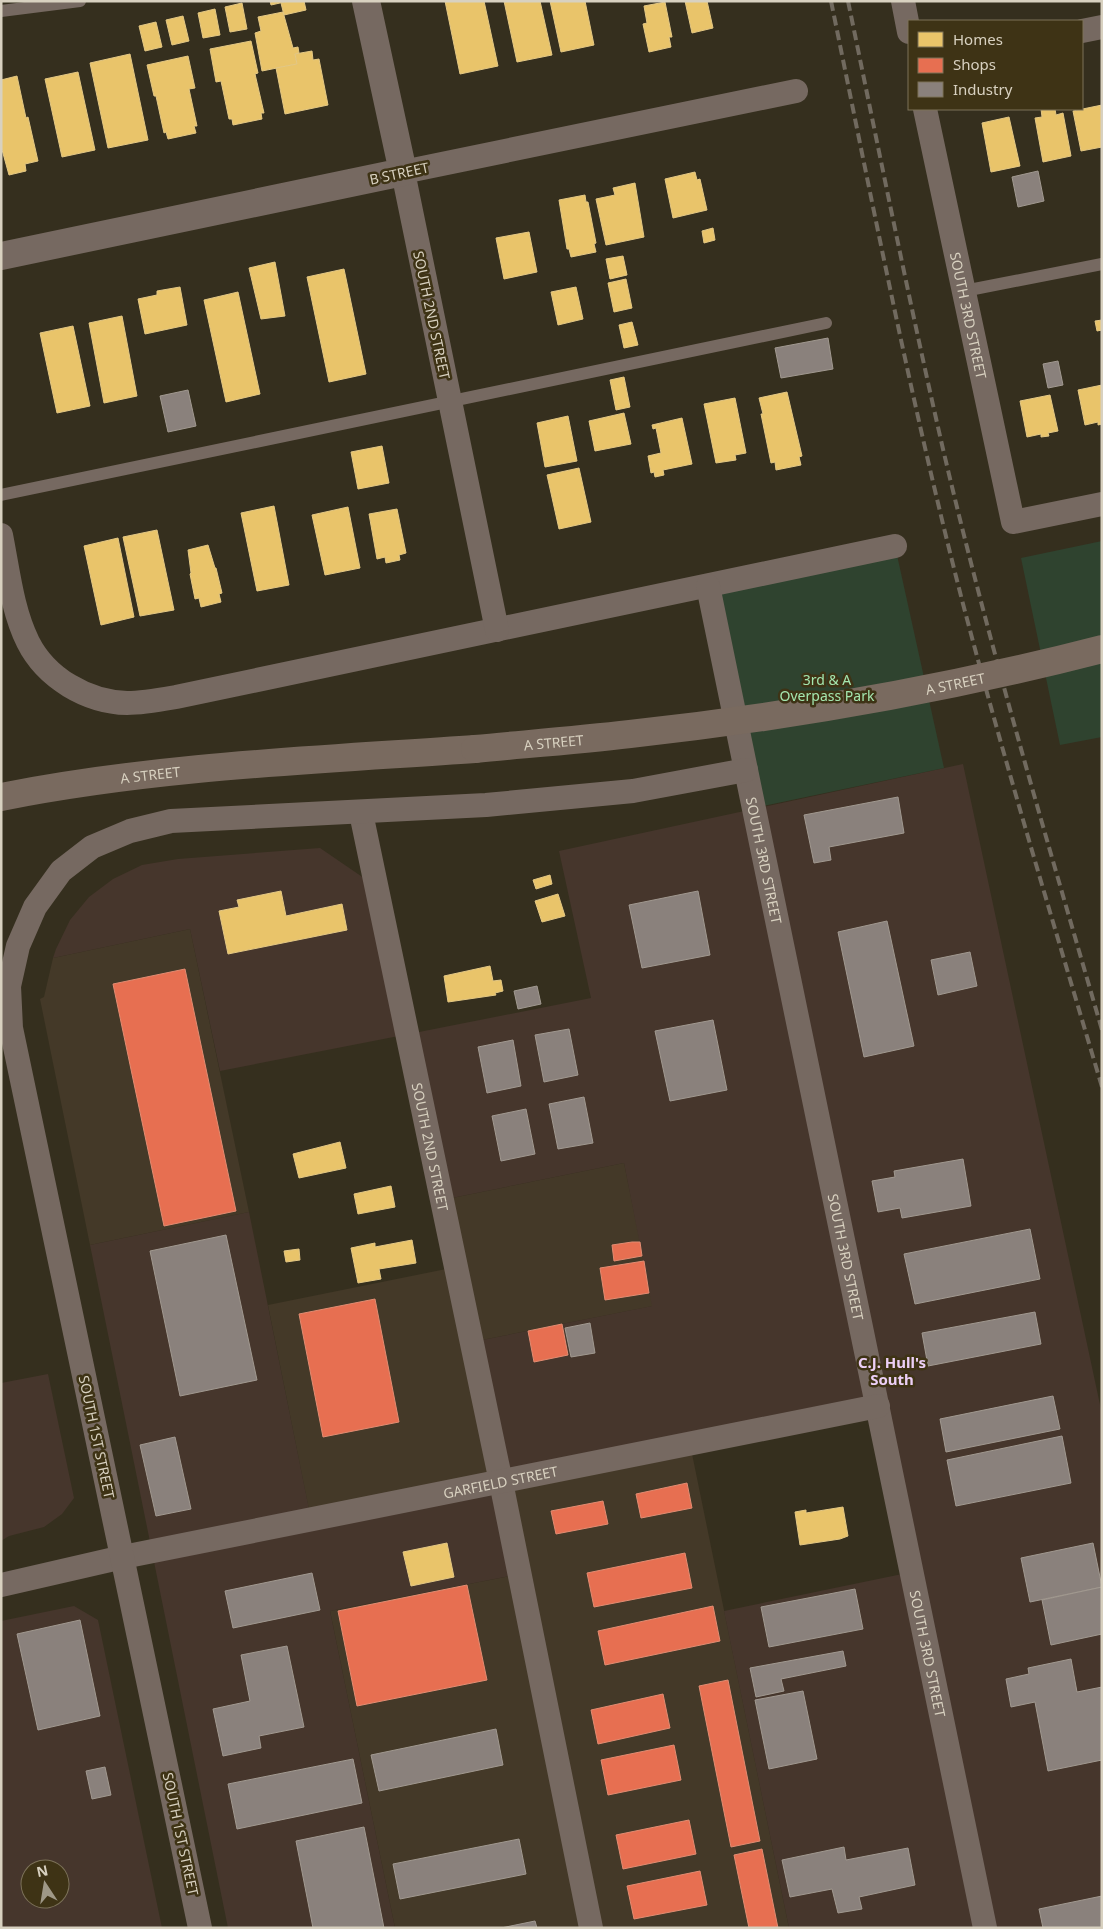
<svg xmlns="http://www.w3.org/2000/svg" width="1103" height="1929" viewBox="0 0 1103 1929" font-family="'Noto Sans',sans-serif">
	<rect width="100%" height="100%" fill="#352f1e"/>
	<g fill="#443928">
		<polygon points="190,929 249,1212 90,1245 40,999 44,997 53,958"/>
		<polygon points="624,1163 653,1306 472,1342 690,1444 789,1928 395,1928 330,1611 520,1574 311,1520 268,1305 456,1267 442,1200"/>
	</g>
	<g fill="#46362c" fill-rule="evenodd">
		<polygon points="963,764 1102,1414 1102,1928 789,1928 724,1611 912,1572 878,1407 502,1482 520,1574 330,1611 395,1928 228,1928 90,1245 249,1212 311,1519 501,1482 472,1342 652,1306 624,1163 442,1200 409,1034 220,1071 190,929 53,958 56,949 70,920 89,897 113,879 142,865 178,859 320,848 377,887 409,1034 591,998 559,851"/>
		<polygon points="48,1374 74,1498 62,1514 44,1527 9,1536 1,1541 1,1383"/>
		<path d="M 74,1606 L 98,1620 L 162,1928 L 1,1928 L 1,1621 ZM 30,1869 L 60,1869 L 60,1899 L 30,1899 Z"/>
	</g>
	<g fill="#2f432f">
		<polygon points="1102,541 1102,737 1060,745 1021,558"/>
		<polygon points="895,546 944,768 754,808 708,586"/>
	</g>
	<g fill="#e9c46a" stroke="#e4c884">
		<polygon points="270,1 289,1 271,5"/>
		<polygon points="289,1 304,1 306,10 284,15 281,3"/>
		<polygon points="445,1 484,1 498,66 460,74"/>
		<polygon points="504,1 540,1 552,55 517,62"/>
		<polygon points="550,1 585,1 594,45 561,52"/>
		<polygon points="685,1 707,1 713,28 692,33"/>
		<polygon points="665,2 672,37 669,37 671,47 649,52 643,24 647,23 644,6"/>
		<polygon points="242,3 247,29 230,32 225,7"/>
		<polygon points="215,9 220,35 203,38 198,13"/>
		<polygon points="283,12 293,48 298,47 299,53 295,54 297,64 262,71 255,33 261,31 258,17"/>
		<polygon points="183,16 189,41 172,45 166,20"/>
		<polygon points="156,22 162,47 145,51 139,26"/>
		<polygon points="251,41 258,73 255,74 264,113 261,113 262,119 233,125 232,119 229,119 221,81 216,82 210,49"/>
		<polygon points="312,51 313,60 319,59 328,105 285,114 276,68 297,64 295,54"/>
		<polygon points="130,54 148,140 108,148 90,63"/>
		<polygon points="188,56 195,88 189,89 197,126 194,126 196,133 168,139 166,132 164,133 156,96 154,96 147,65"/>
		<polygon points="78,72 95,150 62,157 45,79"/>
		<polygon points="17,76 26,118 28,117 38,161 25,164 26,171 9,175 1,146 1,80"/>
		<polygon points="1102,105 1102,147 1081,151 1073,111"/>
		<polygon points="1041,109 1055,109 1056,115 1063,113 1071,156 1043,162 1035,118 1042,117"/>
		<polygon points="1009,117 1020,166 991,172 982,123"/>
		<polygon points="695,172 697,180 700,179 707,210 673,218 665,179"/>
		<polygon points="635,183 644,237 606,245 596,199 615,195 613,188"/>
		<polygon points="585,195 586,202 588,202 596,243 594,244 596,252 571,257 569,249 567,249 559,200"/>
		<polygon points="713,228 715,240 704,243 702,231"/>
		<polygon points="529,232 537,272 504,279 496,238"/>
		<polygon points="623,256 627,275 610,279 606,259"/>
		<polygon points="275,262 285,316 261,319 249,268"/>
		<polygon points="344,269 366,374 329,382 307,277"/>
		<polygon points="626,279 632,308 614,312 608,283"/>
		<polygon points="180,287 187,325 145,334 138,299 157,295 157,291"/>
		<polygon points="576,287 583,319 558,325 551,292"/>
		<polygon points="238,292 260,394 226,402 204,300"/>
		<polygon points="122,316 137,396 104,403 89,323"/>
		<polygon points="1102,320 1102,330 1097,331 1095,321"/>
		<polygon points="632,322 638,345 624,348 619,325"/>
		<polygon points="73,326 90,406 57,413 40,333"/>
		<polygon points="624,377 630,407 616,410 610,380"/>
		<polygon points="1102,385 1102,424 1098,425 1098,422 1085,425 1078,390"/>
		<polygon points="787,392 802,456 799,457 801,465 776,470 775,462 771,463 761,414 763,414 759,398"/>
		<polygon points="1050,395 1058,431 1048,433 1049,436 1041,437 1041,434 1027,437 1020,401"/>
		<polygon points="735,398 746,453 735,455 736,460 716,463 704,404"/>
		<polygon points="624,413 631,444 595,451 589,421"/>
		<polygon points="568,416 577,461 545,467 537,423"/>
		<polygon points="682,418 692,464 663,470 664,475 655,477 654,472 651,473 648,456 661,453 656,428 653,429 652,425"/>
		<polygon points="382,446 389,483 358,489 351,452"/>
		<polygon points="579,468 591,522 559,529 547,475"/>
		<polygon points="274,506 289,585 257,591 241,513"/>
		<polygon points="348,507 360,568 325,575 312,515"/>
		<polygon points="397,509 406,553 399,555 400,560 386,563 385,557 377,559 369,514"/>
		<polygon points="157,530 174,610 140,616 123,537"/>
		<polygon points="118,538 134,617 101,625 84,546"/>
		<polygon points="208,545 215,568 216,568 222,593 219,594 221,602 201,607 199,598 195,599 190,574 191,573 188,550"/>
		<polygon points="550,875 552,884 536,889 533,880"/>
		<polygon points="281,891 286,916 342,904 347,930 228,954 219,911 239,907 237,900"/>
		<polygon points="558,894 565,916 542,922 535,901"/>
		<polygon points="490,966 493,981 501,980 503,991 495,993 496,995 448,1002 444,976"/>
		<polygon points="340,1142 346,1168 299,1178 293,1154"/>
		<polygon points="391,1186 395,1207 358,1214 354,1194"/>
		<polygon points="412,1240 416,1263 379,1269 381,1279 358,1283 351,1248 375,1243 375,1247"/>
		<polygon points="299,1249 300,1260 286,1262 284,1251"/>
		<polygon points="843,1507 848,1536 840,1539 800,1545 795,1512 806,1510 806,1513"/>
		<polygon points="447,1543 454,1577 411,1586 403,1552"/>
	</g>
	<g fill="#e76f51" stroke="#e28c72">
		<polygon points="185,969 236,1211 164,1226 113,984"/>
		<polygon points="632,1242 640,1242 642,1256 614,1261 612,1245"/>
		<polygon points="644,1261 649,1293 605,1300 600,1268"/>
		<polygon points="375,1299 399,1422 323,1437 299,1314"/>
		<polygon points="562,1324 568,1355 534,1362 528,1331"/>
		<polygon points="687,1483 692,1508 641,1518 636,1494"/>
		<polygon points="603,1501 608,1524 556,1534 551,1511"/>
		<polygon points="685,1553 692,1588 594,1607 587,1573"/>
		<polygon points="467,1585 487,1680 357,1706 338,1611"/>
		<polygon points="713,1606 720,1641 605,1665 598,1631"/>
		<polygon points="728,1680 760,1841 731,1847 699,1686"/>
		<polygon points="663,1694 670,1728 598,1744 591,1710"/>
		<polygon points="674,1745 681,1780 608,1795 601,1760"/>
		<polygon points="689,1820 696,1854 623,1869 616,1835"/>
		<polygon points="762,1849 778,1928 749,1928 734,1855"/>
		<polygon points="700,1871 707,1905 634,1919 627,1886"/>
	</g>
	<g fill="#8a817c" stroke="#a19990">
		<polygon points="1038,171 1044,201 1018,207 1012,177"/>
		<polygon points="828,338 833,369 781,378 775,348"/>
		<polygon points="1058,361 1063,385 1048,388 1043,364"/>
		<polygon points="188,390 196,426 168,432 160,396"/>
		<polygon points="898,797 904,833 829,847 831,860 814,863 804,815"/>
		<polygon points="698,891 710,955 642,968 629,905"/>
		<polygon points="887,921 914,1046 864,1057 838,932"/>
		<polygon points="970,952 977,986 938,995 931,960"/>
		<polygon points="537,986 541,1004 518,1009 514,991"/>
		<polygon points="713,1020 727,1090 670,1101 655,1031"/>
		<polygon points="569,1029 578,1075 544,1082 535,1035"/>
		<polygon points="513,1040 521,1086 487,1093 478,1047"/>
		<polygon points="584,1097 593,1143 558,1149 549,1104"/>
		<polygon points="526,1109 535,1154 501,1161 492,1116"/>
		<polygon points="963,1159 971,1206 902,1218 900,1208 878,1212 872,1181 895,1177 894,1171"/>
		<polygon points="1030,1229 1040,1279 915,1304 904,1254"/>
		<polygon points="226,1235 257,1380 180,1396 150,1251"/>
		<polygon points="1035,1312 1041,1344 928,1366 922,1333"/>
		<polygon points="590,1323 595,1353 571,1357 565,1328"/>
		<polygon points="1053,1396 1060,1429 946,1452 940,1419"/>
		<polygon points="1062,1436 1071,1483 956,1506 947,1460"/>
		<polygon points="175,1437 191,1509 156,1516 140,1445"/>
		<polygon points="1093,1543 1102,1587 1030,1602 1021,1558"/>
		<polygon points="312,1573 320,1610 233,1628 225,1591"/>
		<polygon points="1102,1587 1102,1634 1051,1645 1042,1600"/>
		<polygon points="855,1589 863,1629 769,1647 761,1607"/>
		<polygon points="80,1620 100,1716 38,1730 17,1634"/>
		<polygon points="287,1646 304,1727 259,1736 261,1748 223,1756 213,1709 250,1701 241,1655"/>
		<polygon points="843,1651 846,1666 781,1679 784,1691 756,1697 750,1668"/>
		<polygon points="1071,1659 1077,1692 1102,1687 1102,1760 1048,1771 1035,1702 1011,1707 1006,1679 1029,1674 1028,1668"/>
		<polygon points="803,1691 817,1759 769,1769 755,1700"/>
		<polygon points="496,1729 503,1765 379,1791 371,1755"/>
		<polygon points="353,1759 362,1803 237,1829 228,1784"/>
		<polygon points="105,1767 111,1795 92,1799 86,1771"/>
		<polygon points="364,1827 384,1928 313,1928 296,1841"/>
		<polygon points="519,1839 526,1874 400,1899 393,1864"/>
		<polygon points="844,1847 846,1860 908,1848 915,1885 859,1897 862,1909 838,1913 832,1889 790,1897 782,1860"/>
		<polygon points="1102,1896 1102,1928 1043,1928 1039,1909"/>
		<polygon points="535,1921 537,1928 501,1928"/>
	</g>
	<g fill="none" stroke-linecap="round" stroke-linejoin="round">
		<g stroke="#766961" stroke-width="12">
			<polyline points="1,11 80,1"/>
			<polyline points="964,291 1102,264"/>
			<polyline points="1,495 826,323"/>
		</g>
		<g stroke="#766961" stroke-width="24">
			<polyline points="903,1 909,32"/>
			<polyline points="1082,31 1102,27"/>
			<path id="s1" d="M 925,109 L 1013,522 L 1102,504"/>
			<path d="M 1,535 C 8,570 12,610 28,642 C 46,678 87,702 127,703 C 143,703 159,700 176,697 L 895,546"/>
			<path id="s2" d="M 708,586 L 985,1928"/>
			<polyline points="497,630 403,172 796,91"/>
			<path id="s3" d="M 361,813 L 501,1482 L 591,1928"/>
			<path id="s4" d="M 1,1585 L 123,1557 L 878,1406"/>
			<polyline points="200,1928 11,1028 9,986 18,946 35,907 61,871 92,847 130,831 171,821 486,805 633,791 746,770"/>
		</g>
		<polyline stroke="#766961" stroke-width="28" points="1,256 403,172 366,1"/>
		<path stroke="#796a5f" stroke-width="28" id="s5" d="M 1,797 C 157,766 317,760 475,749"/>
		<g stroke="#716a5f" stroke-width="4" stroke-dasharray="10 5" stroke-linecap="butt">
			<path d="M 831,1 C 872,201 911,402 962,600 C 1005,764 1054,925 1102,1087"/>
			<path d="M 848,1 C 879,151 909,301 943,449 C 989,645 1046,837 1102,1030"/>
		</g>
		<path stroke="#796a5f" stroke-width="28" id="s6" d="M 475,749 C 527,744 578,740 630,734 C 788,717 947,689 1102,649"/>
	</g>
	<g text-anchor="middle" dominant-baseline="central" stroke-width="5" stroke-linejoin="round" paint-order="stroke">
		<g font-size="14" fill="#d8d1c0" stroke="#3e3315">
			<text transform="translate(399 173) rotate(-12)">B STREET</text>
			<text transform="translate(432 315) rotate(78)">SOUTH 2ND STREET</text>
			<text stroke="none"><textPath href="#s1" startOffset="211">SOUTH 3RD STREET</textPath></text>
			<text stroke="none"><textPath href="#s6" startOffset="485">A STREET</textPath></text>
			<text stroke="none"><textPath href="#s6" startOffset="79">A STREET</textPath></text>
			<text stroke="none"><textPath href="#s5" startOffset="151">A STREET</textPath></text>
			<text stroke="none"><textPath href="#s2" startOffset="280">SOUTH 3RD STREET</textPath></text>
			<text stroke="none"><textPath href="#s3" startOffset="341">SOUTH 2ND STREET</textPath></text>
			<text stroke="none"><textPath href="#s2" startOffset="685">SOUTH 3RD STREET</textPath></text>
			<text transform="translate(97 1437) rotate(78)">SOUTH 1ST STREET</text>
			<text stroke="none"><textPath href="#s4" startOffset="510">GARFIELD STREET</textPath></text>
			<text stroke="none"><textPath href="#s2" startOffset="1090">SOUTH 3RD STREET</textPath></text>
			<text transform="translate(181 1834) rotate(78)">SOUTH 1ST STREET</text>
		</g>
		<g font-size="14" fill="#a4e6af" stroke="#3e3315">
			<text x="827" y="679">3rd &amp; A<tspan x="827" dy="16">Overpass Park</tspan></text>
		</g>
		<g font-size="15" font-weight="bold" fill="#edd0f7" stroke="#3e3315">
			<text x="892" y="1362">C.J. Hull's<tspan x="892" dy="17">South</tspan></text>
		</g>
	</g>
	<rect width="1103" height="1929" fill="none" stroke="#d8d1c0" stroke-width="5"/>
	<rect x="908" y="20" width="175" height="90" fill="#3e3315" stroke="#7c7259"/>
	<rect x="918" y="32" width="25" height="15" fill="#e9c46a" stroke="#7c7259"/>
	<text x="953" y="45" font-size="15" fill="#d8d1c0">Homes</text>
	<rect x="918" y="58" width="25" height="15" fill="#e76f51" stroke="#7c7259"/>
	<text x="953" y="70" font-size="15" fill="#d8d1c0">Shops</text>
	<rect x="918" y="82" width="25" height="15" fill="#8a817c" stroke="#7c7259"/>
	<text x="953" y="95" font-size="15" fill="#d8d1c0">Industry</text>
	<g transform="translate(45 1884) rotate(348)"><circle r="24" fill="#3e3315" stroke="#7c7259"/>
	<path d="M0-4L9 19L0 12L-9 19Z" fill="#9f9887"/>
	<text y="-8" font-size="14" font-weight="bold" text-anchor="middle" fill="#d8d1c0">N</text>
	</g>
</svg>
